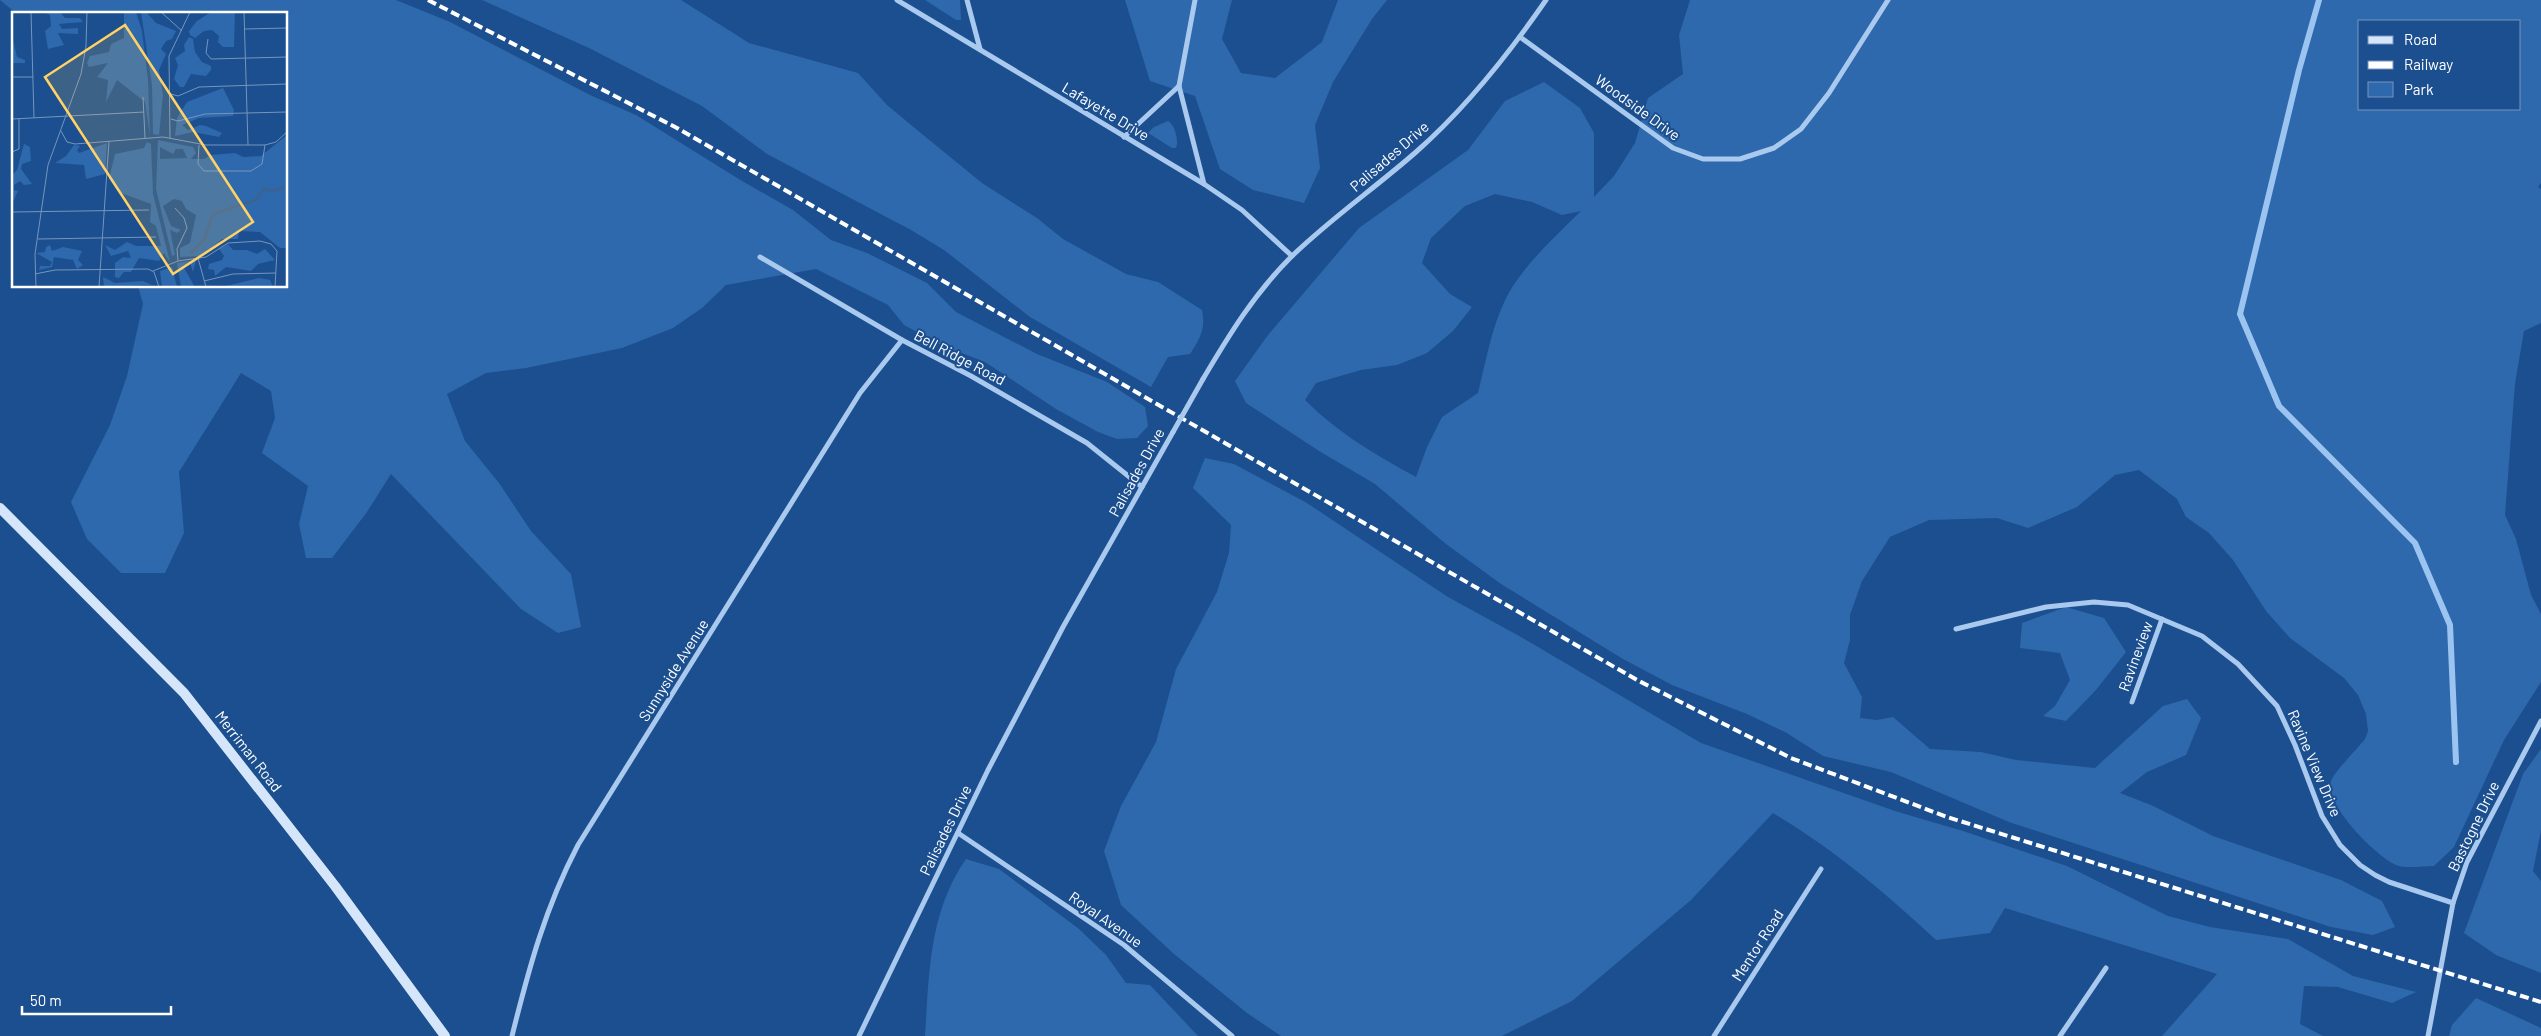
<svg xmlns="http://www.w3.org/2000/svg" width="2541" height="1036" viewBox="0 0 2541 1036" font-family="Barlow,sans-serif">
	<rect width="100%" height="100%" fill="#1b4f8f"/>
	<g fill="#2e69ad" fill-rule="evenodd">
		<polygon points="0,0 396,0 450,22 590,95 636,115 742,181 793,210 831,240 867,253 927,283 956,312 1037,354 1107,382 1145,407 1148,426 1137,438 1117,439 1098,432 1056,409 985,362 941,345 904,325 888,305 816,269 726,285 702,308 673,328 622,348 526,368 486,373 447,394 465,441 499,483 531,531 571,574 581,627 558,633 521,609 391,474 367,512 332,558 306,558 299,524 308,486 262,453 275,418 271,391 241,373 179,472 184,533 165,573 121,573 87,539 71,502 110,425 127,376 143,304 138,286 286,286 286,14 17,14"/>
		<path d="M 482,0 L 681,0 L 749,43 L 858,73 L 887,105 L 922,134 L 982,183 L 1037,218 L 1063,239 L 1126,274 L 1158,282 L 1202,310 C 1206,328 1200,339 1190,354 L 1168,357 L 1151,387 L 1030,317 L 944,250 L 911,230 L 767,154 L 702,106 L 589,48 Z"/>
		<polygon points="925,0 960,0 961,20 956,20"/>
		<polygon points="1125,0 1232,0 1222,39 1241,73 1275,78 1322,42 1338,0 1387,0 1372,19 1333,82 1315,125 1320,168 1304,203 1253,190 1220,169 1195,96 1150,81"/>
		<path d="M 1690,0 L 2541,0 L 2541,183 L 2538,187 L 2541,189 L 2541,323 L 2524,331 L 2515,384 L 2505,515 L 2516,539 L 2531,595 L 2541,614 L 2541,682 L 2504,740 L 2454,847 L 2434,866 C 2423,866 2406,869 2396,865 C 2376,856 2324,805 2331,781 C 2334,772 2358,748 2365,739 L 2368,731 L 2366,714 L 2358,695 L 2344,678 L 2290,638 L 2266,611 L 2233,560 L 2209,533 L 2186,517 L 2177,499 L 2139,470 L 2115,475 L 2077,507 L 2028,528 L 1997,518 L 1929,520 L 1890,537 L 1862,581 L 1850,615 L 1850,640 L 1844,663 L 1862,697 L 1860,718 L 1877,720 L 1893,717 L 1930,749 L 1981,752 L 2016,760 L 2095,768 L 2163,706 L 2187,699 L 2201,718 L 2186,755 L 2147,772 L 2120,793 L 2151,805 L 2213,836 L 2341,880 L 2382,901 L 2395,927 L 2373,935 L 2331,927 L 2009,822 L 1891,772 L 1823,756 L 1785,732 L 1747,714 L 1672,685 L 1623,659 L 1501,584 L 1446,544 L 1375,484 L 1319,451 L 1246,403 L 1235,381 L 1268,335 L 1359,228 L 1468,150 L 1505,101 L 1544,82 L 1580,108 L 1594,133 L 1594,197 L 1614,176 L 1635,143 L 1648,98 L 1683,74 L 1679,35 ZM 2360,21 L 2520,21 L 2520,109 L 2360,109 ZM 1495,194 L 1532,202 L 1562,215 L 1581,211 C 1558,234 1531,258 1513,286 C 1493,317 1487,358 1478,393 L 1442,417 L 1427,447 L 1416,477 C 1376,455 1338,433 1305,400 L 1316,383 L 1361,370 L 1397,365 L 1427,353 L 1453,331 L 1472,307 L 1450,294 L 1422,263 L 1431,238 L 1465,206 Z"/>
		<path d="M 1168,121 C 1175,125 1179,141 1176,148 L 1172,148 L 1148,133 L 1154,127 Z"/>
		<path d="M 1205,458 L 1234,464 L 1307,503 L 1448,597 L 1521,637 L 1701,743 L 1895,811 L 1963,831 L 2067,866 L 2168,916 L 2210,927 L 2288,939 L 2353,976 L 2416,992 L 2392,1003 L 2338,987 L 2304,986 L 2300,1024 L 2323,1036 L 2162,1036 L 2217,974 L 2005,908 L 1990,933 L 1936,940 C 1883,891 1836,851 1773,813 L 1691,900 L 1572,1001 L 1502,1036 L 1281,1036 L 1247,1013 L 1174,954 L 1121,905 L 1104,851 L 1121,806 L 1156,742 L 1176,669 L 1217,592 L 1229,553 L 1231,525 L 1193,488 Z"/>
		<polygon points="2066,607 2104,618 2126,652 2096,690 2066,721 2043,716 2055,706 2070,680 2060,653 2020,648 2022,623"/>
		<polygon points="2541,749 2541,830 2533,871 2541,881 2541,973 2496,955 2464,933 2523,774"/>
		<path d="M 966,859 L 999,869 L 1079,929 L 1106,955 L 1126,983 L 1150,985 L 1198,1036 L 925,1036 C 929,974 929,912 966,859 Z"/>
		<polygon points="2476,998 2541,1028 2541,1036 2449,1036 2452,1025"/>
	</g>
	<g fill="none" stroke-linecap="round" stroke-linejoin="round">
		<polyline stroke="#9cc4f0" stroke-width="6" points="2319,0 2299,70 2240,314 2279,406 2415,543 2450,625 2456,762"/>
		<g stroke="#a9c9ee" stroke-width="5">
			<polyline points="897,0 1204,184 1242,210 1292,256"/>
			<polyline points="967,0 980,49"/>
			<polyline points="1520,37 1673,148 1703,159 1740,159 1774,148 1801,129 1829,93 1888,0"/>
			<polyline points="1179,86 1204,184"/>
			<polyline points="1124,137 1179,86 1195,0"/>
			<polyline points="760,257 902,340 971,376 1087,443 1142,487"/>
			<path d="M 1203,379 C 1229,335 1254,294 1291,257 C 1330,219 1375,188 1416,152 C 1466,108 1508,55 1546,0"/>
			<polyline points="1956,629 2046,607 2094,602 2128,605 2202,636 2238,664 2277,706 2295,745 2322,816 2340,845 2360,865 2375,875 2389,882 2453,903"/>
			<polyline points="2132,702 2162,619"/>
			<polyline points="958,833 1124,945 1232,1036"/>
			<path d="M 512,1036 C 529,968 545,908 578,845 L 860,393 L 902,340"/>
			<polyline points="859,1036 988,770 1063,627 1173,432"/>
			<polyline points="1714,1036 1821,869"/>
			<polyline points="2060,1036 2106,968"/>
			<polyline points="2428,1036 2453,903 2467,862 2541,721"/>
		</g>
		<polyline stroke="#d6e6fa" stroke-width="10" points="0,508 184,693 335,886 445,1036"/>
		<polyline stroke="#fff" stroke-width="4" stroke-dasharray="9 4" stroke-linecap="butt" points="428,0 677,128 1637,680 1791,758 1947,817 2541,1002"/>
		<polyline stroke="#a9c9ee" stroke-width="5" points="1173,432 1203,379"/>
	</g>
	<g text-anchor="middle" dominant-baseline="central" stroke-width="4" stroke-linejoin="round" paint-order="stroke">
		<g font-size="15" fill="#fff" stroke="#1b4f8f">
			<text transform="translate(1638 107) rotate(36)">Woodside Drive</text>
			<text transform="translate(1106 111) rotate(31)">Lafayette Drive</text>
			<text transform="translate(1389 156) rotate(-41)">Palisades Drive</text>
			<text transform="translate(960 357) rotate(28)">Bell Ridge Road</text>
			<text transform="translate(1136 472) rotate(-61)">Palisades Drive</text>
			<text transform="translate(2135 656) rotate(-70)">Ravineview</text>
			<text transform="translate(673 670) rotate(-58)">Sunnyside Avenue</text>
			<text transform="translate(249 751) rotate(52)">Merriman Road</text>
			<text transform="translate(2315 763) rotate(67)">Ravine View Drive</text>
			<text transform="translate(2473 826) rotate(-64)">Bastogne Drive</text>
			<text transform="translate(945 830) rotate(-64)">Palisades Drive</text>
			<text transform="translate(1106 919) rotate(35)">Royal Avenue</text>
			<text transform="translate(1757 945) rotate(-57)">Mentor Road</text>
		</g>
	</g>
	<g transform="translate(12 12)">
		<rect width="275" height="275" fill="#1b4f8f"/>
		<path d="M 32,0 L 48,0 L 53,6 L 68,6 L 71,10 L 47,12 L 50,17 L 66,16 L 66,22 L 46,21 L 52,33 L 36,37 L 33,19 L 39,14 L 38,3 ZM 112,0 L 124,0 L 130,19 L 136,68 L 138,124 L 133,90 L 105,68 L 94,90 L 96,68 L 85,65 L 96,51 L 77,55 L 75,51 L 78,44 L 97,40 L 99,32 L 112,26 ZM 129,0 L 134,0 L 144,11 L 164,19 L 160,27 L 154,29 L 149,37 L 154,42 L 147,58 L 151,83 L 147,123 L 141,122 L 140,73 ZM 199,0 L 223,0 L 222,35 L 211,35 L 206,30 L 207,24 L 200,18 L 192,19 L 183,26 L 178,23 L 177,19 L 185,9 ZM 0,24 L 5,45 L 13,48 L 13,51 L 0,51 ZM 177,25 L 181,27 L 183,40 L 190,50 L 199,54 L 199,58 L 194,64 L 179,62 L 172,75 L 168,75 L 162,67 L 166,53 L 163,46 L 173,39 L 172,33 ZM 211,76 L 222,98 L 221,104 L 187,106 L 170,113 L 176,118 L 188,113 L 194,114 L 210,121 L 207,125 L 181,120 L 163,124 L 165,106 L 175,90 ZM 275,123 L 275,236 L 268,236 L 248,220 L 227,219 L 226,227 L 210,227 L 190,244 L 168,245 L 168,236 L 178,231 L 184,203 L 174,197 L 170,189 L 162,187 L 151,194 L 159,214 L 169,218 L 165,221 L 158,218 L 163,243 L 160,244 L 144,177 L 146,128 L 181,135 L 184,141 L 179,147 L 192,147 L 199,143 L 223,141 L 231,145 L 249,144 ZM 148,135 L 161,142 L 164,137 L 171,137 L 175,146 L 148,147 ZM 135,130 L 139,132 L 141,182 L 158,250 L 152,241 L 147,249 L 127,246 L 119,260 L 112,260 L 107,266 L 103,265 L 103,251 L 111,245 L 119,246 L 116,239 L 99,244 L 93,233 L 103,238 L 115,230 L 124,234 L 149,234 L 144,214 L 138,210 L 139,192 L 106,180 L 97,167 L 103,142 L 132,136 ZM 95,131 L 93,162 L 74,167 L 72,153 L 43,151 L 54,144 L 62,133 L 68,134 L 65,138 L 67,141 ZM 12,132 L 18,135 L 19,149 L 10,152 L 9,157 L 20,172 L 12,173 L 8,169 L 2,173 L 2,178 L 6,179 L 0,192 L 0,163 L 5,158 ZM 216,232 L 221,238 L 235,238 L 245,242 L 253,237 L 263,248 L 246,252 L 239,259 L 214,255 L 203,264 L 202,258 L 196,257 L 197,252 L 210,248 L 212,244 L 207,237 ZM 38,233 L 40,239 L 51,235 L 70,239 L 66,248 L 71,253 L 65,257 L 61,248 L 42,245 L 40,255 L 27,258 L 28,254 L 38,254 L 40,250 L 24,241 L 33,240 L 34,235 ZM 184,248 L 181,260 L 178,251 L 172,256 L 183,275 L 169,275 L 165,251 ZM 160,255 L 165,275 L 150,275 L 148,259 ZM 91,265 L 103,271 L 131,269 L 140,273 L 92,275 ZM 247,266 L 258,268 L 261,275 L 210,275 Z" fill="#2e69ad" fill-rule="evenodd"/>
		<path fill="none" stroke="#3c6290" stroke-width="2.5" d="M 178,242 L 192,228 L 201,202 L 244,188 L 252,177 L 260,179 L 275,175"/>
		<path fill="none" stroke="#7695bc" stroke-width="1" d="M 19,0 L 22,106M 149,0 L 170,19M 232,0 L 236,133M 233,17 L 275,16M 196,27 L 194,41 L 199,47 L 275,45M 0,65 L 21,65M 159,82 L 166,84 L 187,75 L 275,72M 131,85 L 133,126M 0,107 L 132,100M 159,107 L 166,109 L 193,102 L 275,100M 49,119 L 55,130 L 63,132 L 151,125 L 194,133 L 253,133 L 264,130 L 275,120M 158,126 L 157,44 L 178,0M 187,133 L 186,152 L 192,159 L 239,159 L 250,152 L 253,133M 0,140 L 7,137 L 7,107M 163,196 L 172,206 L 175,216 L 165,237 L 166,249M 0,200 L 137,198M 26,227 L 144,225M 186,246 L 194,275M 141,259 L 166,249 L 194,245 L 216,231 L 248,229 L 259,232 L 265,239 L 263,275M 23,262 L 43,258 L 136,257 L 142,260 L 147,275M 192,269 L 221,262 L 264,261M 24,275 L 23,242 L 36,153 L 69,62 L 74,34 L 75,0M 87,275 L 97,129"/>
		<path fill="#ffd166" fill-opacity="0.15" stroke="#ffd166" stroke-width="2.5" d="M 113,13 L 241,210 L 161,262 L 33,65 Z"/>
		<rect width="275" height="275" fill="none" stroke="#fff" stroke-width="2.5"/>
	</g>
	<rect x="2358" y="20" width="162" height="90" fill="#1b4f8f" stroke="#7695bc"/>
	<rect x="2368" y="36" width="25" height="8" fill="#d6e6fa" stroke="#7695bc"/>
	<text x="2404" y="45" font-size="15" fill="#ffffff">Road</text>
	<rect x="2368" y="61" width="25" height="8" fill="#ffffff" stroke="#7695bc"/>
	<text x="2404" y="70" font-size="15" fill="#ffffff">Railway</text>
	<rect x="2368" y="82" width="25" height="15" fill="#2e69ad" stroke="#7695bc"/>
	<text x="2404" y="95" font-size="15" fill="#ffffff">Park</text>
	<path d="M22 1006v8h149v-8" fill="none" stroke="#ffffff" stroke-width="2.5"/>
	<text x="30" y="1006" font-size="15" fill="#ffffff" stroke="#1b4f8f" stroke-width="4" paint-order="stroke">50 m</text>
</svg>
